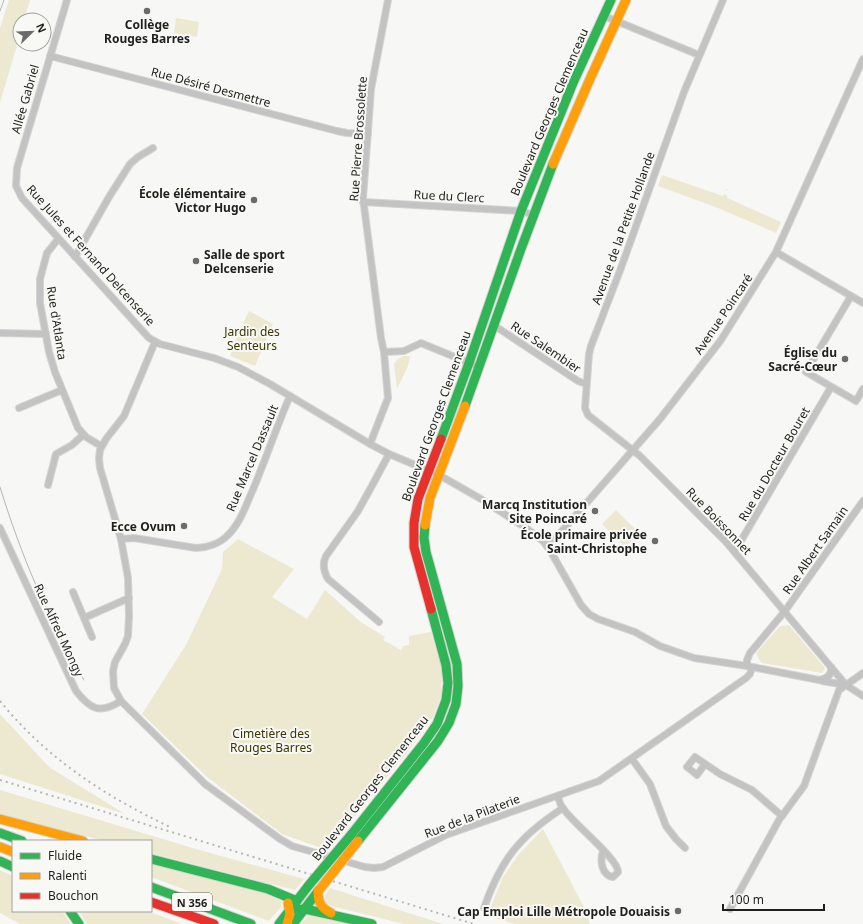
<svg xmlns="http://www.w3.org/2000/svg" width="863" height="924" viewBox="0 0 863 924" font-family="'Noto Sans',sans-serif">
	<rect width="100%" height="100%" fill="#f7f7f5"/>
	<g fill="#ede9d1">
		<polygon points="9,0 30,0 24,20 20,20 20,35 0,103 0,28"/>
		<polygon points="176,18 199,22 197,37 174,33"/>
		<polygon points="662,175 723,196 726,189 730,190 726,190 724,194 728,196 727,198 781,222 776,233 718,208 658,186"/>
		<polygon points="249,311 273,324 255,366 230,356 237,336"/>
		<polygon points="403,356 410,356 408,366 397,389 394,364 398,359"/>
		<polygon points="616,510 639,533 625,547 602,524"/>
		<polygon points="238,539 294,569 272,597 307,619 325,590 362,623 385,637 383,640 401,650 403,646 409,645 409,636 431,632 442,669 441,696 433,717 406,754 327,850 282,834 207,777 142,714 186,645 222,569 223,552"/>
		<polygon points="789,625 825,668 822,673 762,663 760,661 756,653 780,626"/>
		<polygon points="0,714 49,767 125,814 0,774"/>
		<polygon points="0,790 196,849 304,879 295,890 151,853 151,841 104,841 0,814"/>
		<polygon points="543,829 585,909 590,924 515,924 487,916 503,877 518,855"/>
		<polygon points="151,863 268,894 281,901 281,907 269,921 151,877"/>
		<polygon points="0,870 13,876 13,911 62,911 71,924 20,924 0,913"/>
		<polygon points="330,888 443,924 404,924 331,906 325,902 325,895"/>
		<polygon points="79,911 147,911 182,924 87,924"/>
		<polygon points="310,914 347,924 301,924"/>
	</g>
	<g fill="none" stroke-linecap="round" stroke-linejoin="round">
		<defs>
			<g id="street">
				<path d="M 67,0 L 17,168 L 16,186 L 22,198 L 149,338 L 160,344 L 214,358 L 238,367 L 270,384 L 370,444 L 389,454 L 439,475 L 481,499 L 526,528 L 543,541 L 551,552 L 581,605 L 589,614 L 598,619 L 635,632 L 660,646 L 694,658 L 747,666 L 819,680 C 826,679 832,676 831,667"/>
				<polyline points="723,0 684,92 621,268 591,346 589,354 585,408 588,415 640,456 726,542 846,685 863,696"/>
				<polyline points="604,16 699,55"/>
				<polyline points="50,56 337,131 347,133 368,134"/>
				<polyline points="363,202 521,211 534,215"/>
				<polyline points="58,239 47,253 40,279 40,303 49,352 55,372 78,428 86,437 101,446"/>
				<polyline points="776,252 863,303"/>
				<polyline points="75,257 109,197 130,164 138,157 153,148"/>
				<polyline points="851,296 806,372 856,401 863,389"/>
				<polyline points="495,326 578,381 586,384"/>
				<polyline points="0,333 46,334"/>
				<polyline points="155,342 124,416 106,439 100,450 99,458 100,468 121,539 128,578 129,616 128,636 125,644 115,662 113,671 114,688 121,701 205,784 280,839 292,846 365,867 374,868 383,867 446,835 599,781 746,678 750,674 752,667"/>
				<polyline points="384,352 404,351 421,343 479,367"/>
				<polyline points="19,408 62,390"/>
				<polyline points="370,444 388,398 384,352 381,338 363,198 371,89 388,0"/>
				<polyline points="48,485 56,454 72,445 83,435"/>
				<path d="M 0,528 L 76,691 C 91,710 100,714 121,701"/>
				<path d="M 121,539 L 134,538 L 196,548 C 206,548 219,544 227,536 C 239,525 245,508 251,494 C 265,462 276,428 290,396"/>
				<polyline points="548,547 660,419 721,340 776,252 863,59"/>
				<polyline points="735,551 831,387"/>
				<polyline points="73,592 92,637"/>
				<polyline points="84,618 129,598"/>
				<path d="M 379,622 L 328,579 C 324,572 322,564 326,556 L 358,511 L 374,482 L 389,454"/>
				<polyline points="747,666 747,660 750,653 785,611 863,501"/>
				<polyline points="822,681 846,685"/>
				<polyline points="632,759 650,784 666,826 676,839 685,848"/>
				<polyline points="705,764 697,775 687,767 695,757 720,774 752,790 782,816"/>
				<path d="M 558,796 C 559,800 560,805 563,808 C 571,822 619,859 618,872 L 613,877 C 601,875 600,860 603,851"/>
				<path d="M 484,908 C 501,859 520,836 563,808"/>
				<polyline points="730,909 779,820 804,786 839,690 863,673"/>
			</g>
			<g id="fast">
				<polyline points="465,406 521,249 553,164"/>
				<polyline points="441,439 469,363 521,211 573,83 611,0"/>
				<polyline points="0,833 22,841"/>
				<polyline points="351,835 424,743 437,724 446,700 448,683 446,665 431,609"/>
				<polyline points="358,841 438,741 449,723 456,704 458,686 457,664 426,552 424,538 425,525"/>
				<polyline points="151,859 268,889 297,901"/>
				<polyline points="0,861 13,867"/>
				<polyline points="151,887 251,924"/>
				<polyline points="290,910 305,909 372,924"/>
				<polyline points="70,911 79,924"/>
				<polyline points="279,924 309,885"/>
				<polyline points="293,924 319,890"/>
			</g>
			<g id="slow">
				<polyline points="553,164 590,79 626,0"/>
				<polyline points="425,525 430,498 465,406"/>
				<polyline points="0,819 83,841"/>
				<polyline points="0,847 13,852"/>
				<path d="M 318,891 C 318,902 321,908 331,913"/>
				<polyline points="287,924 290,914 288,903"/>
			</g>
			<g id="jam">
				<polyline points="431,609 414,547 414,523 418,499 441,439"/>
				<polyline points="151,902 214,924"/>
			</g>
		</defs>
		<use href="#street" stroke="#d4d4d2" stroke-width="8"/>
		<use href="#fast" stroke="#d4d4d2" stroke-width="11"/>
		<use href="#slow" stroke="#d4d4d2" stroke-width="11"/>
		<use href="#jam" stroke="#d4d4d2" stroke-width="11"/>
		<use href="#street" stroke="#c3c3c3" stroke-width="6"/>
		<use href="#fast" stroke="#30b455" stroke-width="9"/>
		<use href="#slow" stroke="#ff9f0a" stroke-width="9"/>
		<use href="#jam" stroke="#e5322d" stroke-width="9"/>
		<g stroke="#b6b6b4" stroke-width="1">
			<polyline points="0,11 4,0"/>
			<path d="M 0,487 C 21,555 48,619 84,680"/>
		</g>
		<g stroke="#b6b6b4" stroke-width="2" stroke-dasharray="2 4" stroke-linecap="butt">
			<path d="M 0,701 C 47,759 105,796 172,828"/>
			<polyline points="0,780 474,924"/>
		</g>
		<defs>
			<polyline id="fast-bridge" points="309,885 351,835"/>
			<polyline id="slow-bridge" points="320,889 358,841"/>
		</defs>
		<use href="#fast-bridge" stroke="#d4d4d2" stroke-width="11" stroke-linecap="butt"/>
		<use href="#slow-bridge" stroke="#d4d4d2" stroke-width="11" stroke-linecap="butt"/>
		<use href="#fast-bridge" stroke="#30b455" stroke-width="9"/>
		<use href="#slow-bridge" stroke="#ff9f0a" stroke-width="9"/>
	</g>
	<g fill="#6b6b69" stroke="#f8f8f4" stroke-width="1.5">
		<circle cx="147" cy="11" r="4"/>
		<circle cx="254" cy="200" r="4"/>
		<circle cx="196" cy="261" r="4"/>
		<circle cx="845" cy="359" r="4"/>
		<circle cx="595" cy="511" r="4"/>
		<circle cx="184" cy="526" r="4"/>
		<circle cx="655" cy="541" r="4"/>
		<circle cx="678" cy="911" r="4"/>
	</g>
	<g text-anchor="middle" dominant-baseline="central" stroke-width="4" stroke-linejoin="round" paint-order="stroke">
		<rect fill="#f8f8f4" stroke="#60605e" stroke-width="1" x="172" y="893" width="40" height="18" rx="3"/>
		<g font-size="11" font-weight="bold" fill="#1f1f1d">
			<text x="192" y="902">N 356</text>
		</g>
		<g font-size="12" font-weight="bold" fill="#1f1f1d" stroke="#f8f8f4" text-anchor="end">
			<text x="147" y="24" text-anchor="middle">Collège<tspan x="147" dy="14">Rouges Barres</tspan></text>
			<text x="246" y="193">École élémentaire<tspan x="246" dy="14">Victor Hugo</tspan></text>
			<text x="204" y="254" text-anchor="start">Salle de sport<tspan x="204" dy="14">Delcenserie</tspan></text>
			<text x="837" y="352">Église du<tspan x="837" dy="14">Sacré-Cœur</tspan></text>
			<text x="587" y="504">Marcq Institution<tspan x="587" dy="14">Site Poincaré</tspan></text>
			<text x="176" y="526">Ecce Ovum</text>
			<text x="647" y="534">École primaire privée<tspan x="647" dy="14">Saint-Christophe</tspan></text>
			<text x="670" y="911">Cap Emploi Lille Métropole Douaisis</text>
		</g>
		<g font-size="12" fill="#1f1f1d" stroke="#f8f8f4">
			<text transform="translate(211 87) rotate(15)">Rue Désiré Desmettre</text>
			<text transform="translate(25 99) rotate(-74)">Allée Gabriel</text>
			<text transform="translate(549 112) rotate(-67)">Boulevard Georges Clemenceau</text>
			<text transform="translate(358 139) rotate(-86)">Rue Pierre Brossolette</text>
			<text transform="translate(449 196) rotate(3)">Rue du Clerc</text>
			<text transform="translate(623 228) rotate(-70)">Avenue de la Petite Hollande</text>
			<text transform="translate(91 255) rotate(48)">Rue Jules et Fernand Delcenserie</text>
			<text transform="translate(723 314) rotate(-56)">Avenue Poincaré</text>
			<text transform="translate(57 323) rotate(81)">Rue d'Atlanta</text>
			<text transform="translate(546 347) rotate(34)">Rue Salembier</text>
			<text transform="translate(436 416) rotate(-70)">Boulevard Georges Clemenceau</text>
			<text transform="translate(252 458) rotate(-67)">Rue Marcel Dassault</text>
			<text transform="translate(774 464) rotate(-60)">Rue du Docteur Bouret</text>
			<text transform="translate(719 521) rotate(46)">Rue Boissonnet</text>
			<text transform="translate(815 550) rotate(-55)">Rue Albert Samain</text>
			<text transform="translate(59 630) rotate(65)">Rue Alfred Mongy</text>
			<text transform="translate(370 788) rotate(-52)">Boulevard Georges Clemenceau</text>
			<text transform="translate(472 816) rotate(-21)">Rue de la Pilaterie</text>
		</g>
		<g font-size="12" fill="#3b3400" stroke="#f8f8f4">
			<text x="252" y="331">Jardin des<tspan x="252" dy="14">Senteurs</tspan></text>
			<text x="271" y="733">Cimetière des<tspan x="271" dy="14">Rouges Barres</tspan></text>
		</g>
	</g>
	<rect x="12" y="840" width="140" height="72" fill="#f8f8f4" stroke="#a1a19e"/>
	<rect x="20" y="853" width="20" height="6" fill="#30b455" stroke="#a1a19e"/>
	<text x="48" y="860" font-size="12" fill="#1f1f1d">Fluide</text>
	<rect x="20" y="873" width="20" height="6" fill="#ff9f0a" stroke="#a1a19e"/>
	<text x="48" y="880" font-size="12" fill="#1f1f1d">Ralenti</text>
	<rect x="20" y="893" width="20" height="6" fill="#e5322d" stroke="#a1a19e"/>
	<text x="48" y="900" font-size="12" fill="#1f1f1d">Bouchon</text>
	<g transform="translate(32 32) rotate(67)"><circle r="19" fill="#f8f8f4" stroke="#a1a19e"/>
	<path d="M0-3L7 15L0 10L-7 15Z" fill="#6b6b69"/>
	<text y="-6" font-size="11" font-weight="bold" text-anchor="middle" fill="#1f1f1d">N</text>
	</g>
	<path d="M723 904v6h101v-6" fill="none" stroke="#1f1f1d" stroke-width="2"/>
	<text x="729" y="904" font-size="12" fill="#1f1f1d" stroke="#f8f8f4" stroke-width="3" paint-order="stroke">100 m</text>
</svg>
